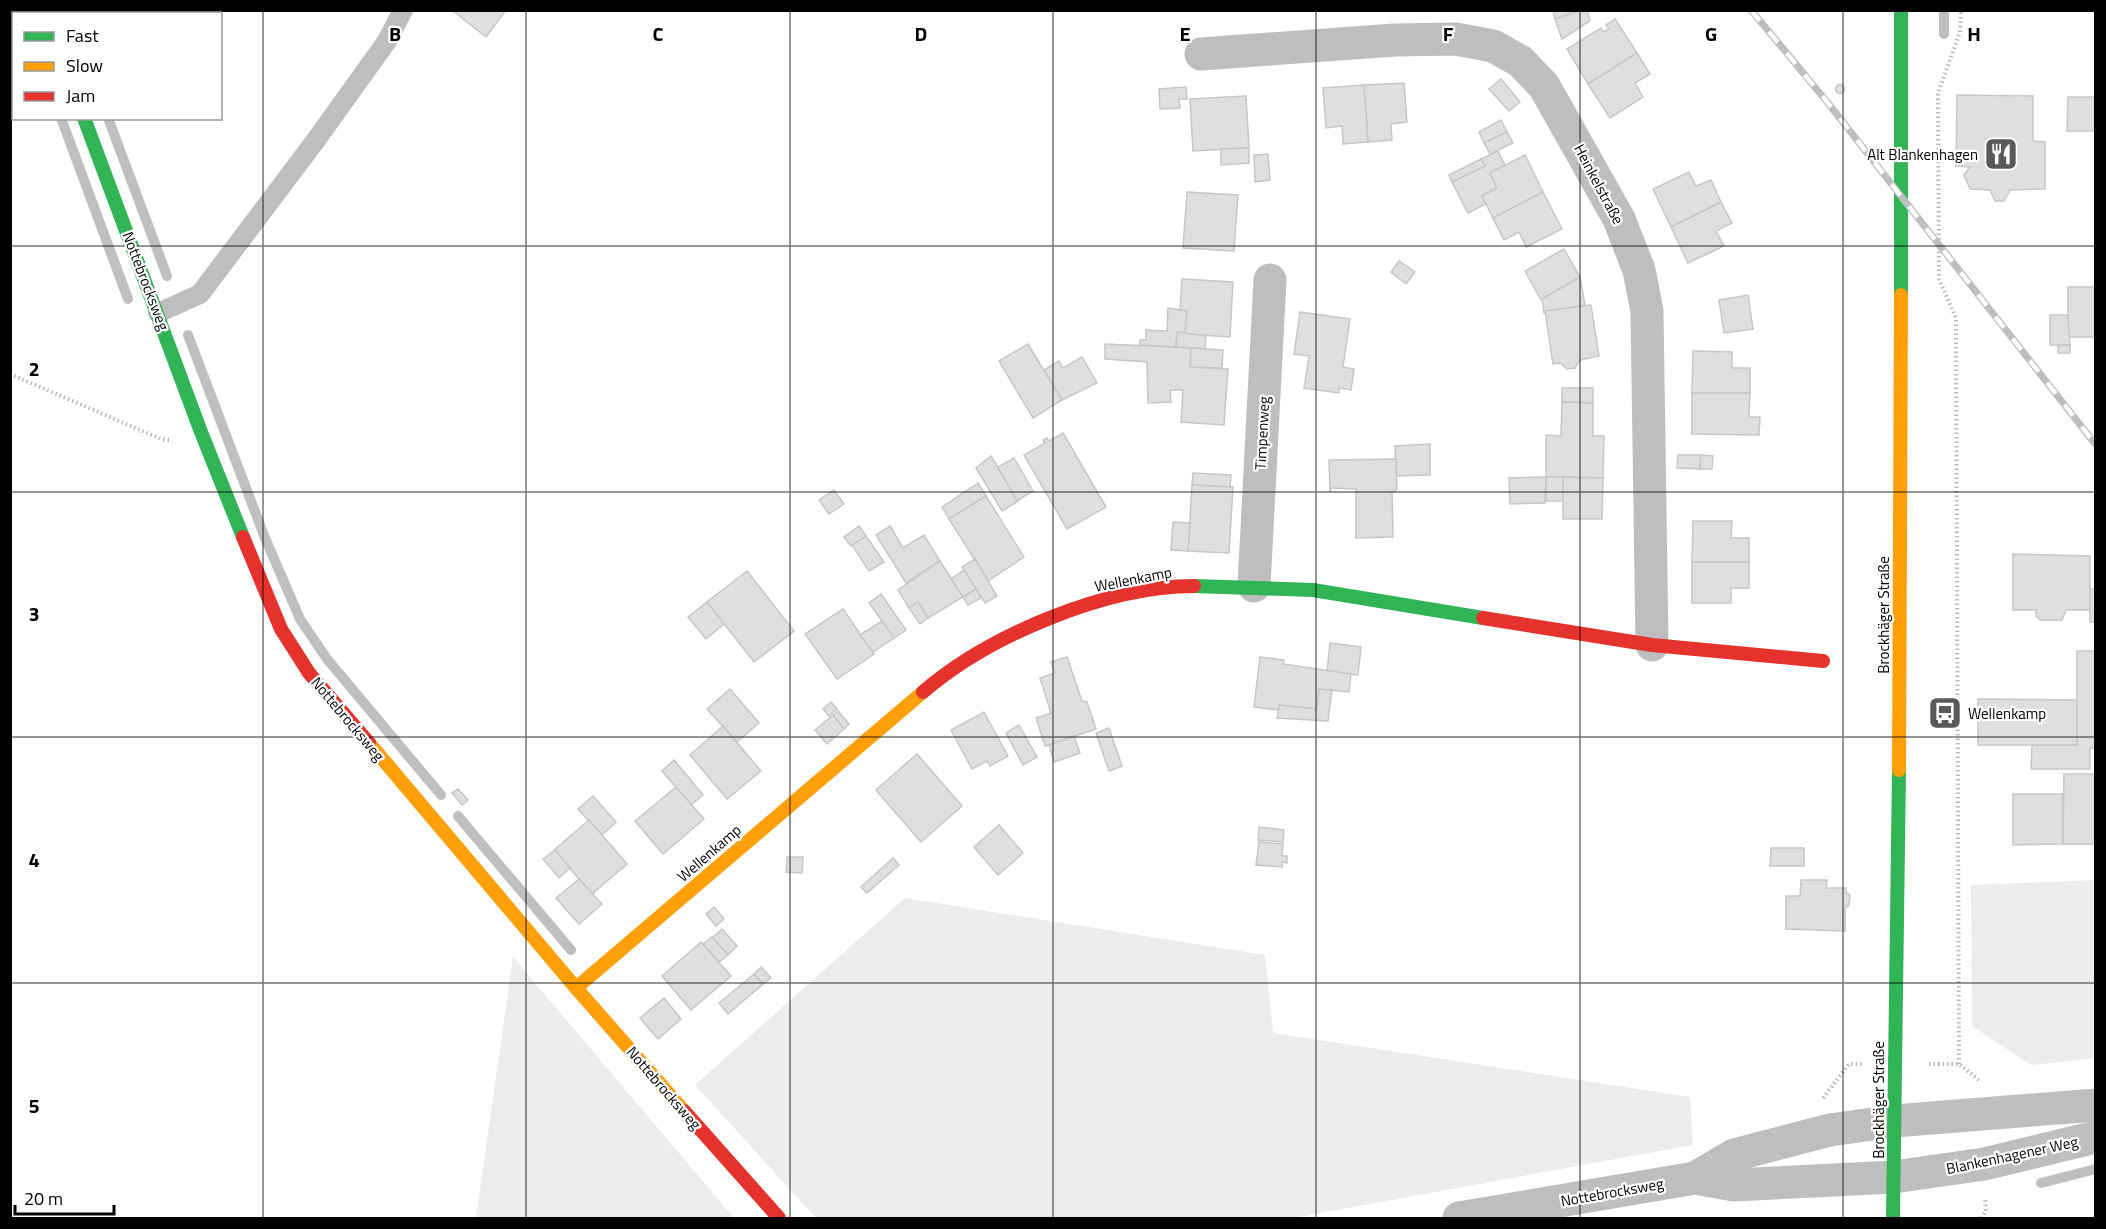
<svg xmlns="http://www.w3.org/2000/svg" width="2106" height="1229" viewBox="0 0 2106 1229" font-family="'Titillium Web',sans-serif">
	<rect width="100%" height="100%" fill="#fff"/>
	<g fill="#ececec">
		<polygon points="2095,880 2095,1058 2031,1065 1972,1026 1971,885"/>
		<polygon points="905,898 1265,955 1273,1033 1690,1097 1693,1145 1293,1218 816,1218 695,1085"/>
		<polygon points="513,957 734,1218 476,1218"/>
	</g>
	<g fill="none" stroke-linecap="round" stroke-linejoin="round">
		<g stroke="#bfbfbf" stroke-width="10">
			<polyline points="21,10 22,14"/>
			<polyline points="67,10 68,14"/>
			<polyline points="1944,10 1944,34"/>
			<polyline points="61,118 128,299"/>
			<polyline points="108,118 167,276"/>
			<polyline points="188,335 265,538 300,619 327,659 441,795"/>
			<polyline points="458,816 571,950"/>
			<polyline points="2041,1183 2096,1169"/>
		</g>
	</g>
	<g fill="#dfdfdf" stroke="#c7c7c7" stroke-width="1.5">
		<polygon points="452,10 506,10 486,37"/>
		<polygon points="1553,10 1582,10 1555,19"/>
		<polygon points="1582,10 1587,10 1590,21 1562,39 1555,19"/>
		<polygon points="1615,19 1637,53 1588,84 1567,49 1601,28 1603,32 1609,29 1606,25"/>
		<polygon points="1637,53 1650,74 1635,83 1643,97 1610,118 1588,84"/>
		<polygon points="1501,79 1520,102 1509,111 1489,89"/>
		<polygon points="1404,83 1407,122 1391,124 1392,140 1368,142 1364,85"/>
		<circle cx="1840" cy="89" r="4.5"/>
		<polygon points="1364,85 1368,142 1343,144 1342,126 1326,128 1323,88"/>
		<polygon points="1186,87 1187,99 1179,99 1180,108 1160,109 1159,89"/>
		<polygon points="1957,95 2033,96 2033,141 2045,142 2045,189 2010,190 2004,201 1995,201 1990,190 1970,189 1964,175 1970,167 1956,166"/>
		<polygon points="1246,96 1249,148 1193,151 1190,99"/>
		<polygon points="2068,97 2096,97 2096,131 2067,131"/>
		<polygon points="1501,120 1507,132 1484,143 1479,132"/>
		<polygon points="1507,132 1513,143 1490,154 1484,143"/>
		<polygon points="1249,148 1249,163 1221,165 1221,149"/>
		<polygon points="1498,151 1505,165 1490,173 1497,188 1482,196 1486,204 1468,213 1452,182 1485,166 1481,159"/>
		<polygon points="1268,154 1270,180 1255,182 1254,155"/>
		<polygon points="1525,155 1543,192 1493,218 1482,196 1497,188 1490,173"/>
		<polygon points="1481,159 1485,166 1452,182 1449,175"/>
		<polygon points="1689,172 1696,186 1711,180 1721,202 1671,227 1653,189"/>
		<polygon points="1187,192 1238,195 1234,251 1183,248"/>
		<polygon points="1543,192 1562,229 1526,247 1519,232 1504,240 1493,218"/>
		<polygon points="1721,202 1732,223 1716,231 1724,246 1688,263 1671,227"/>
		<polygon points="1564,249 1580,277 1541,300 1525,271"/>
		<polygon points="1399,261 1415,272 1406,284 1391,272"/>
		<polygon points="1580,277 1585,305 1544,313 1542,299"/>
		<polygon points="1182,279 1233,282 1230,337 1185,334 1187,311 1180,311"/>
		<rect x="2068" y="287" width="28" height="50"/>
		<polygon points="1748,295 1753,329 1724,333 1719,300"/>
		<polygon points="1591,305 1599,356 1580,360 1575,368 1567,369 1560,363 1553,364 1545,311"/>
		<polygon points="1168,308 1187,311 1185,333 1177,332 1176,347 1140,345 1140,340 1146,340 1146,330 1167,331"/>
		<polygon points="1300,312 1350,319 1343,367 1354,369 1351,390 1339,388 1339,393 1304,388 1309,356 1294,354"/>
		<polygon points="2050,315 2068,315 2070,345 2050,345"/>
		<polygon points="1177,332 1206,336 1205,349 1176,347"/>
		<polygon points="1028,344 1062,400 1033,418 999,361"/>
		<polygon points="1105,344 1191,348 1190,367 1228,369 1224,425 1181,422 1183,390 1170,390 1171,402 1148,403 1147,362 1105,359"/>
		<polygon points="2070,345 2070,353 2058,353 2058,346"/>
		<polygon points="1191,348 1223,350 1222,368 1190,367"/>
		<polygon points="1693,351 1732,352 1732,368 1750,368 1750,393 1692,393"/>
		<polygon points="1082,357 1097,383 1062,400 1044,370 1059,361 1063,368"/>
		<polygon points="1562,388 1593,388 1593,403 1562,402"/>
		<polygon points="1692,393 1750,393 1749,417 1760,417 1759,435 1692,434"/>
		<polygon points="1562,402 1593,403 1593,436 1604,436 1603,478 1546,477 1546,435 1561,436"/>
		<polygon points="1063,433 1106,507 1067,529 1024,455 1045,443 1043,440 1047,438 1049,441"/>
		<polygon points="1430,444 1430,475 1396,476 1395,446"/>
		<polygon points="1678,455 1701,455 1700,469 1677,468"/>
		<polygon points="1701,455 1713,456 1712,469 1700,469"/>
		<polygon points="991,456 1018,501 1002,511 976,468"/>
		<polygon points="1014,458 1033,491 1017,501 998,467"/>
		<polygon points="1396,459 1397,489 1392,492 1393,537 1356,538 1356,489 1332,488 1330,491 1329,460"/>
		<polygon points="1193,473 1231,475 1230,487 1192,485"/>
		<rect x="1546" y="477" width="17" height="24"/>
		<polygon points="1546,477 1545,503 1510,504 1509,478"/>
		<polygon points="1563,477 1603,478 1602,519 1563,519"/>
		<polygon points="978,483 986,496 949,519 942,507"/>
		<polygon points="1192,485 1233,487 1229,553 1188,551"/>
		<polygon points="834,490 844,504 829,514 819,500"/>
		<polygon points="986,496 1024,557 988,581 949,519"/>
		<polygon points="1693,521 1732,521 1731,538 1749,538 1749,562 1692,562"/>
		<polygon points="1173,522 1190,523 1188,551 1171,550"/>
		<polygon points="859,526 866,536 851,546 844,537"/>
		<polygon points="890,526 903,548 924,535 940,561 906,583 876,535"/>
		<polygon points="866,536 884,562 869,571 852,545"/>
		<polygon points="2013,554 2090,556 2090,610 2066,610 2062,620 2040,620 2036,616 2036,610 2013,610"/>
		<polygon points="975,559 997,596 985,603 962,567"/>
		<polygon points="940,561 963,597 928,618 918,602 909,608 898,590"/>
		<polygon points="1692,562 1749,562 1749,588 1731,588 1731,603 1692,603"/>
		<polygon points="964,570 976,589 963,597 951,579"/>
		<polygon points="747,571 794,631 754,662 707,602"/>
		<polygon points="976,589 981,598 968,605 963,597"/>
		<rect x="2090" y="589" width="6" height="33"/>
		<polygon points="881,594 906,630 894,638 869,603"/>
		<polygon points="707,602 724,624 706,639 688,617"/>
		<polygon points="918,602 928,618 920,624 909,608"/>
		<polygon points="843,609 874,654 837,679 805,634"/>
		<polygon points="882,621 894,638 873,652 860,635"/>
		<polygon points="1330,643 1361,647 1358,675 1327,672"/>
		<polygon points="2077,651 2096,651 2096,748 2090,748 2090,769 2031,769 2032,745 2077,745"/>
		<polygon points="1067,657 1082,701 1087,702 1096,729 1045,746 1036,718 1051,713 1040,678 1055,673 1051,662"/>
		<polygon points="1260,657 1284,660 1283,664 1351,674 1349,692 1319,689 1317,709 1279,705 1278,710 1254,707"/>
		<polygon points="730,689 759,723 737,742 707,709"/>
		<polygon points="1319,689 1332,690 1328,721 1277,718 1279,705 1317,709"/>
		<polygon points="1978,699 2077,700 2077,745 1978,745"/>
		<polygon points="831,702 837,709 829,716 823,709"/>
		<polygon points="838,711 849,724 844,729 833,715"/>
		<polygon points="984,712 1008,756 990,766 987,761 972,769 951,730"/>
		<polygon points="833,715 844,729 827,744 815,730"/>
		<polygon points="1019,725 1037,757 1023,765 1006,733"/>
		<polygon points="723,726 761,771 727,799 690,755"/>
		<polygon points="1109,728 1122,766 1109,771 1096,733"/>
		<polygon points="1074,736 1080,753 1054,762 1049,745"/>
		<polygon points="917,754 962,806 921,842 876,790"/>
		<polygon points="674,760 703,795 691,805 662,771"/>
		<polygon points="2064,774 2096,774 2096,844 2063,844"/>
		<polygon points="676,787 704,819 663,854 635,821"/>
		<polygon points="458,789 468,800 462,805 452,793"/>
		<polygon points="2013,794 2063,794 2063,844 2013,845"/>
		<polygon points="593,796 616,822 602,835 578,809"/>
		<polygon points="589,820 627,864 592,894 554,850"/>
		<polygon points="999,825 1023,853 998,875 974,847"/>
		<polygon points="1259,827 1284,830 1283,842 1258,840"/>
		<polygon points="1259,842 1283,844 1282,856 1287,856 1287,863 1282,862 1282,867 1256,865"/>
		<polygon points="1771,848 1804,848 1804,866 1770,866"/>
		<polygon points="555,850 570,868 559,878 543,859"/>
		<polygon points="787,857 803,857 802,873 786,872"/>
		<polygon points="893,858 899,865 867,893 861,887"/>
		<polygon points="579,879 602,904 579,924 556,898"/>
		<polygon points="1801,880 1827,880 1826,888 1846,888 1846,892 1850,895 1849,905 1845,908 1845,931 1786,929 1786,896 1800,896"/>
		<polygon points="714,907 724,919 716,926 706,914"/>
		<polygon points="722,929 737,946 728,955 712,938"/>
		<polygon points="712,937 728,955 719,962 703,944"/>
		<polygon points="701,942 731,976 691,1010 662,976"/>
		<polygon points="761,967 771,978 763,984 754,974"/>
		<polygon points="754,974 763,984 728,1014 719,1003"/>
		<polygon points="664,998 681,1019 658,1039 640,1018"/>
	</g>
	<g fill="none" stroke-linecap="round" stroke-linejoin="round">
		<g stroke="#b9b9b9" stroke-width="4" stroke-dasharray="1.5 3" stroke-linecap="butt">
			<polyline points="10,374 161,439 169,440"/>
			<polyline points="1929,1064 1959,1064 1979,1080"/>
			<polyline points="1959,1064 1956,318 1939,279 1938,93 1960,32 1961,10"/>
			<polyline points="1823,1098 1849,1064 1862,1064"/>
			<polyline points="1981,1218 1986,1211 1985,1197"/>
		</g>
		<polyline stroke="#bebebe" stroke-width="20" points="158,313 200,294 316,140 387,41 403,10"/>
		<g stroke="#bebebe" stroke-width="33">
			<polyline points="43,10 44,14"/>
			<polyline points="1201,54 1395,40 1456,39 1493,46 1520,61 1544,86 1619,219 1639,270 1647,311 1652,645"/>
			<polyline points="1254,586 1270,280"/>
			<polyline points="1695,1178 1734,1155 1830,1130 1894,1121 2096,1105"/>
			<polyline points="1459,1218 1695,1178 1734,1185 1894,1177 1984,1164 2096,1137"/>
		</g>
		<g stroke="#30b455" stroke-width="14">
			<polyline points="84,118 201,432 243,537"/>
			<polyline points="1901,295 1901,10"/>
			<polyline points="1194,586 1313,590 1483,618"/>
			<polyline points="1893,1218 1899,770"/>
		</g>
		<g stroke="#ff9f0a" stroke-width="14">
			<polyline points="369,743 576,988 684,1111"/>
			<polyline points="1899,770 1901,295"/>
			<polyline points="576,988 923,692"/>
		</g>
		<g stroke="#e5322d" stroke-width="14">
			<polyline points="243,537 281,629 309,673 369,743"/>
			<polyline points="1483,618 1652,645 1823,661"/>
			<path d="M 923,692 C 989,635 1107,586 1194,586"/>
			<polyline points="684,1111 779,1218"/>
		</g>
		<defs>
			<polyline id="rail" points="1751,10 1828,103 2096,445"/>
		</defs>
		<use href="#rail" stroke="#bebebe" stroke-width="7"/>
		<use href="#rail" stroke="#fff" stroke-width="4.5" stroke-dasharray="14" stroke-linecap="butt"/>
	</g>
	<path fill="none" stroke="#000" stroke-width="1.5" stroke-opacity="0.55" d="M 263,10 L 263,1218M 526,10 L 526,1218M 790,10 L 790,1218M 1053,10 L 1053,1218M 1316,10 L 1316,1218M 1580,10 L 1580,1218M 1843,10 L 1843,1218M 10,246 L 2096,246M 10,492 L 2096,492M 10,737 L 2096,737M 10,983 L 2096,983"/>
	<defs>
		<symbol id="restaurant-square" viewBox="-11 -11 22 22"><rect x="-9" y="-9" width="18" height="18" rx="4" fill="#595959" stroke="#fff"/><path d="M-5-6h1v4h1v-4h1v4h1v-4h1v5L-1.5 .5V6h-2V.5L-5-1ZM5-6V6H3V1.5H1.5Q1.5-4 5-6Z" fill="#fff"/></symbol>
		<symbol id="bus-square" viewBox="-11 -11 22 22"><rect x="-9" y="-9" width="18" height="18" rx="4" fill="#595959" stroke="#fff"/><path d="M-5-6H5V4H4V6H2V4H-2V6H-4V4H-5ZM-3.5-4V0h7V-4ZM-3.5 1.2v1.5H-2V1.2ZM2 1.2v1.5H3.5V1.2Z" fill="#fff"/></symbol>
	</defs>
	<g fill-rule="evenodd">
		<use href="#restaurant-square" x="1982" y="135" width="38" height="38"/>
		<use href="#bus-square" x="1926" y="694" width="38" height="38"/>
	</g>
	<g text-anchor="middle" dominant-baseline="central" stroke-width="4.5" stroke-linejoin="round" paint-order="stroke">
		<g font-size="15" fill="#000" stroke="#fff" text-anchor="end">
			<text x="1978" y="154">Alt Blankenhagen</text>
			<text x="1968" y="713" text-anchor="start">Wellenkamp</text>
		</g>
		<g font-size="15" fill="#000" stroke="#fff">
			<text transform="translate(1599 184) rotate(62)">Heinkelstraße</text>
			<text transform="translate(146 281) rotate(69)">Nottebrocksweg</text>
			<text transform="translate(1262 433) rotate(-87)">Timpenweg</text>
			<text transform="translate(1133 579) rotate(-11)">Wellenkamp</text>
			<text transform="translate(1883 615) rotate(-90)">Brockhäger Straße</text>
			<text transform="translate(348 719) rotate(50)">Nottebrocksweg</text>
			<text transform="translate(709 853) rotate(-41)">Wellenkamp</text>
			<text transform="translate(664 1088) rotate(49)">Nottebrocksweg</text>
			<text transform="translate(1878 1100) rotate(-90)">Brockhäger Straße</text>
			<text transform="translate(2012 1155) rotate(-12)">Blankenhagener Weg</text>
			<text transform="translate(1612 1192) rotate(-10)">Nottebrocksweg</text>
		</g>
	</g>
	<g font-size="20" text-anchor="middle" font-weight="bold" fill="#000" stroke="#fff" stroke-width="4.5" stroke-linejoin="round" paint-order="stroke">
		<text x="395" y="41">B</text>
		<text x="658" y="41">C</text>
		<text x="921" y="41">D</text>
		<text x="1185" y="41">E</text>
		<text x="1448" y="41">F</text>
		<text x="1711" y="41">G</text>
		<text x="1974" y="41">H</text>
		<text x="34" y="376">2</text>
		<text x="34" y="621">3</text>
		<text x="34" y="867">4</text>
		<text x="34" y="1113">5</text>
	</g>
	<rect width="2106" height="1229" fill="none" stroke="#000000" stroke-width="24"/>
	<rect x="12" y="12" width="210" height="108" fill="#ffffff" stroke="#999999" stroke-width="1.5"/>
	<rect x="24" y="32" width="30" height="9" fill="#30b455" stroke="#999999" stroke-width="1.5"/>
	<text x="66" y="42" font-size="18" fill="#000000">Fast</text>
	<rect x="24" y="62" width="30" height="9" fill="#ff9f0a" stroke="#999999" stroke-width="1.5"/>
	<text x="66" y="72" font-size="18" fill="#000000">Slow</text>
	<rect x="24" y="92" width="30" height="9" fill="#e5322d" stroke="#999999" stroke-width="1.5"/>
	<text x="66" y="102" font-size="18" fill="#000000">Jam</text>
	<path d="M15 1205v9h99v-9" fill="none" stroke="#000000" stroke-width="3"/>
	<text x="24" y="1205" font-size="18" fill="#000000" stroke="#ffffff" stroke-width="4.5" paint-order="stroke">20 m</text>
</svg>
